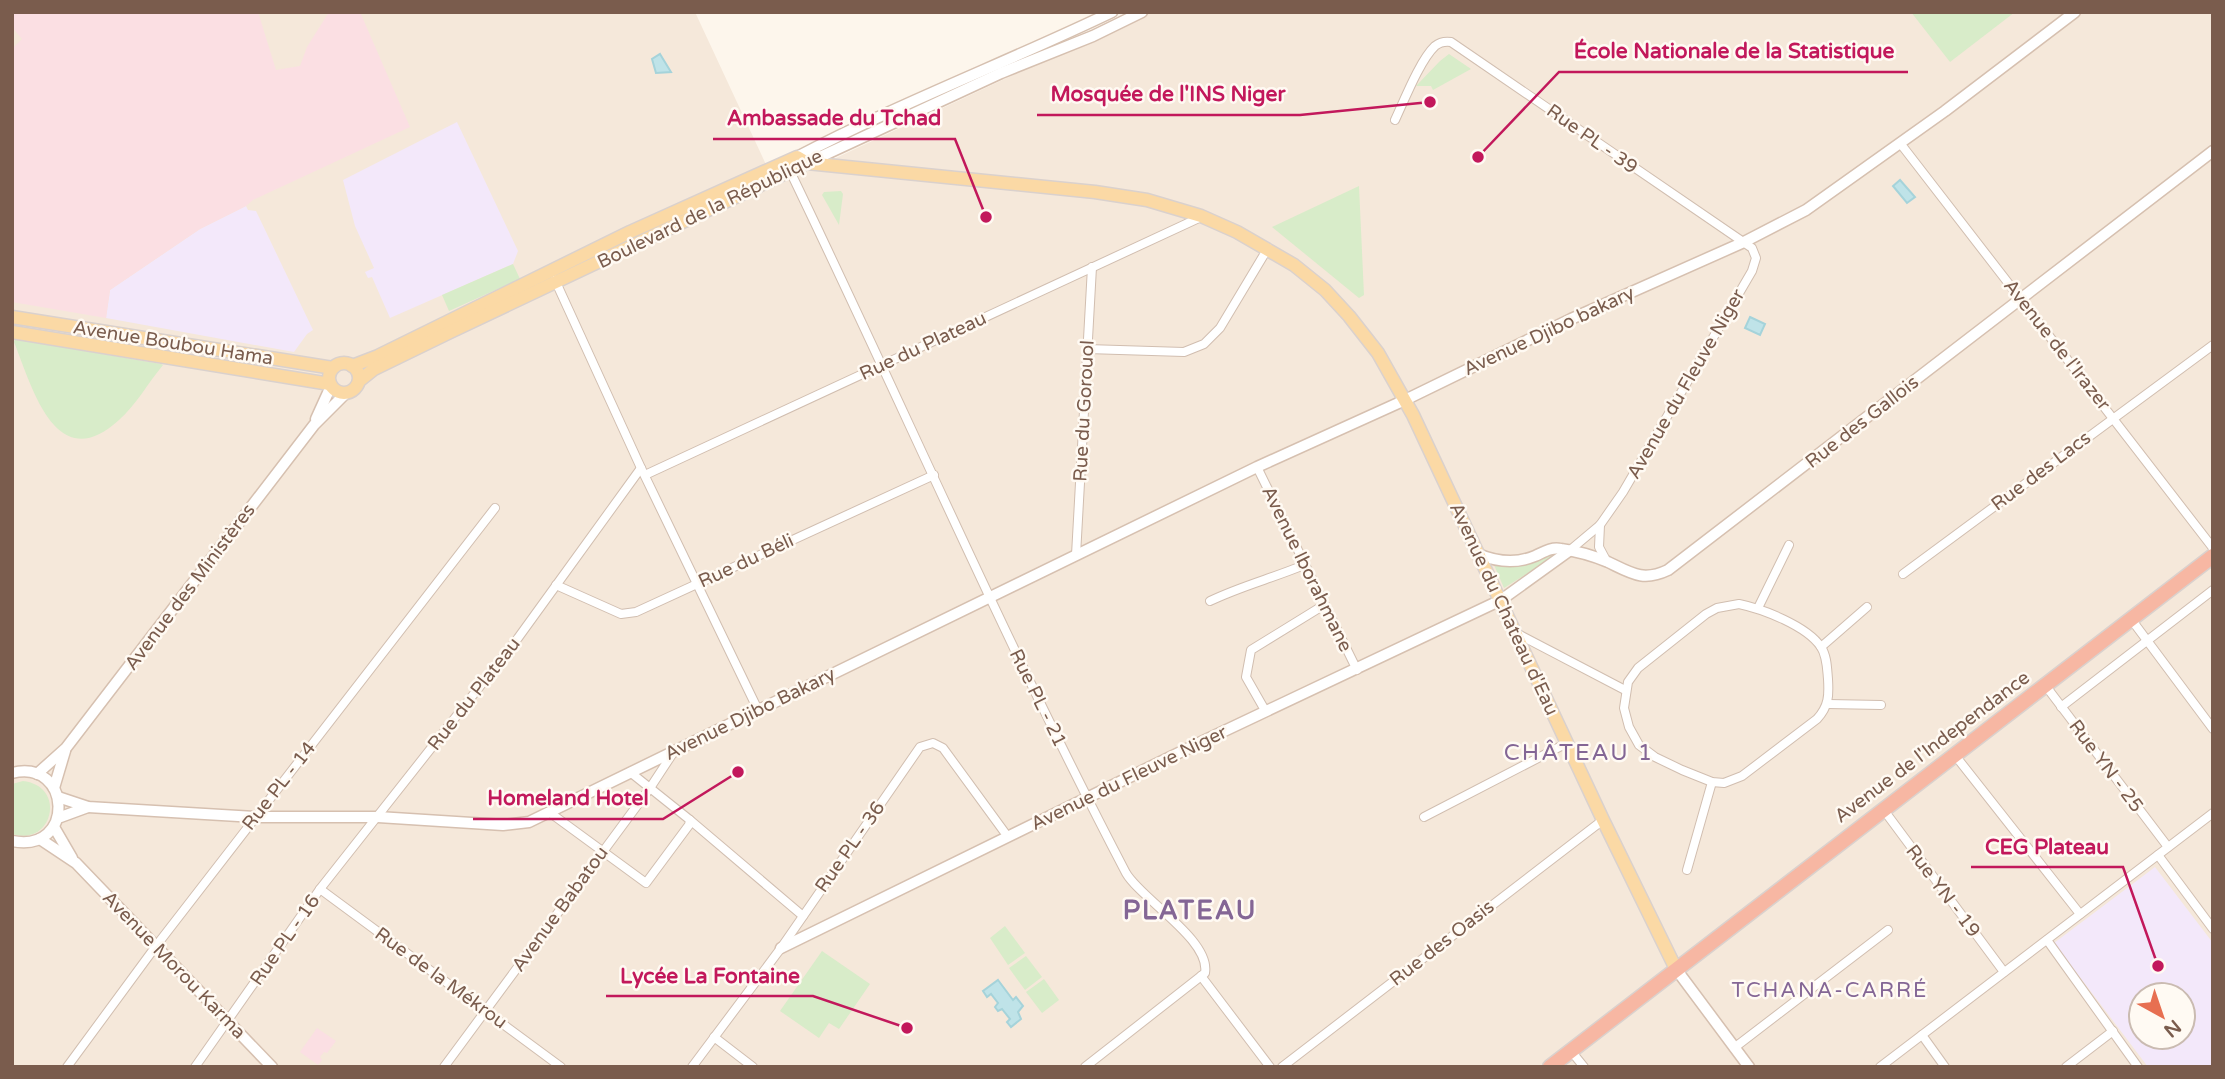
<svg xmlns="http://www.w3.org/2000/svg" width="2225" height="1079" viewBox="0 0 2225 1079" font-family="'Varela Round',sans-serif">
	<rect width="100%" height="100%" fill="#fdf6ec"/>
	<path fill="#f5e8da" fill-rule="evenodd" d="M 12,12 L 695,12 L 776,186 L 1148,12 L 2213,12 L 2213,1067 L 12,1067 ZM 2141,995 L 2183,995 L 2183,1037 L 2141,1037 Z"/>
	<g fill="#f3e8fa" fill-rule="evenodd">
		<polygon points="457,122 518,251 513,264 390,318 372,277 368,278 365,272 374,268 355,226 343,180"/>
		<polygon points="246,206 248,210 256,211 313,330 307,334 294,352 106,318 110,290 200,229"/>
		<path d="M 2155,867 L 2213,943 L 2213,1067 L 2148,1067 L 2054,943 ZM 2141,995 L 2183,995 L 2183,1037 L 2141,1037 Z"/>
	</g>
	<g fill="#fbdfe3">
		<polygon points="12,12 258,12 276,70 300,66 307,47 329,12 360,12 410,127 253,200 246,206 200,229 110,290 106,318 12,302 12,49 22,39 12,27"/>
		<polygon points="317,1028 336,1041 327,1053 324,1052 320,1057 322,1060 318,1065 300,1052"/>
	</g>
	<g fill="#d8ecc9">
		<polygon points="1911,12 2015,12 1950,62"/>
		<polygon points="1449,54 1471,69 1433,90 1431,86 1416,86 1440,61"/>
		<polygon points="1359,186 1364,295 1359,298 1272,227"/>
		<polygon points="841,191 843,194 839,225 822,195 824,192"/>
		<polygon points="513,264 520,279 449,311 442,295"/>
		<path d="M 15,339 L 161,364 L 163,365 C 148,383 136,405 119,420 C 56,478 32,387 14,342 Z"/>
		<polygon points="1556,551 1558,554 1504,588 1494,565"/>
		<path d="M 23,781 C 67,786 53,847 12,834 L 12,784 Z"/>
		<polygon points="1005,926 1025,953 1008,965 990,938"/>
		<polygon points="822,951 870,984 839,1029 829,1023 819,1038 780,1011"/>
		<polygon points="1026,956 1042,977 1025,990 1009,968"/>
		<polygon points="1044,979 1059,1000 1042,1013 1026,992"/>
	</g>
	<g fill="#bfe3e8" stroke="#a5d3da" stroke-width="2">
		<polygon points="660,54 671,72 656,73 652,59"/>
		<polygon points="1900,180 1915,197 1907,203 1893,186"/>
		<polygon points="1750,317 1765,324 1760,335 1745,328"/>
		<polygon points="998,980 1013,1000 1016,997 1023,1006 1018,1012 1021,1019 1011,1027 1007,1022 1010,1019 1002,1009 998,1011 995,1007 998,1003 991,994 987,997 983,991"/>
	</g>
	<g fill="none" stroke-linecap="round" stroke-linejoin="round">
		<defs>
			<g id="street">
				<path d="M 1395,120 C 1404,101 1420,60 1435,46 C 1440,42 1444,41 1451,42 L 1752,248 L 1756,258 L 1752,271 L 1623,492 L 1600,525 L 1569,551"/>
				<polyline points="1900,143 2213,548"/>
				<path d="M 789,169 C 902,403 1005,642 1126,873 C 1141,899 1211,940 1205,973 L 1085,1067"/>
				<polyline points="555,280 641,468 758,710"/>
				<polyline points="1087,349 1184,352 1204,344 1220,328 1268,248"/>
				<polyline points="1257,467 1357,670"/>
				<polyline points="645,475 1201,217"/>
				<polyline points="1600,525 1599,547 1607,562"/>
				<polyline points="1076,555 1092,267"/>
				<polyline points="1903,574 2213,345"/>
				<polyline points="556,585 621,614 636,612 934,475"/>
				<path d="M 1210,601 C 1241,586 1273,578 1304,565"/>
				<path d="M 1739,604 C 1763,609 1807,626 1821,647 C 1827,656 1827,668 1828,679 C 1829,695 1829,706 1817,719 L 1742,776 L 1724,783 L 1712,782 L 1682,770 L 1655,757 L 1639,745 L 1629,727 L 1624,708 L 1628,682 L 1638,668 L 1706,614 L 1717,608 Z"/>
				<polyline points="1758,608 1789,545"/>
				<polyline points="2131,619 2213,729"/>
				<polyline points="1516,633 1625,690"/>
				<polyline points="1821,647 1867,607"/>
				<polyline points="2045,685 2168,847"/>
				<polyline points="1828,704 1881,705"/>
				<polyline points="2061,707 2213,590"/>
				<polyline points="1266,712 1246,677 1251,650 1324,605"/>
				<polyline points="1954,754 2080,914"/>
				<polyline points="1883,809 2004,972"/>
				<polyline points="549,812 646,883 689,825 690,820 630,772"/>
				<polyline points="1424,817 1567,743"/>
				<polyline points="690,820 803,916"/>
				<polyline points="2158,855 2213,929"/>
				<polyline points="1687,870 1712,782"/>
				<polyline points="320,889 561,1067"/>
				<polyline points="2047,940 2138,1067"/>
				<polyline points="1201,976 1270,1067"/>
				<polyline points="1922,1035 1945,1067"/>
				<polyline points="714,1037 753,1067"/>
				<polyline points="1734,1048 1888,930"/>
				<polyline points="1571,1051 1584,1067"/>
				<polyline points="67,1067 156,946 495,508"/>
				<polyline points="195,1067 320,889 518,638 641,468"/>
				<polyline points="444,1067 650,788 673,753"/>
				<polyline points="692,1067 781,948 920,747 933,743 943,748 1008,837"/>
				<polyline points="1282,1067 1603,820"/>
				<polyline points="1880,1067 2213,813"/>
				<polyline points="2066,1067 2113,1031"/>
			</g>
			<g id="secondary">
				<path d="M 797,157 C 900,103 1008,62 1112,12"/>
				<polyline points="807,163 1001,73 1093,36 1142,12"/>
				<polyline points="316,419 331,386"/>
				<path d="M 1478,554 C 1497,562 1516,564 1535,556 C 1544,552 1551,547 1561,549 C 1576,551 1594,556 1608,562 C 1631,573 1643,582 1668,570 L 2213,151"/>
				<path d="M 12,773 C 72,758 76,854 12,841"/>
				<polyline points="37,774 66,748 314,425 346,393"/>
				<polyline points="54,788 65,751"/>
				<polyline points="58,797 88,807 255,817 378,817 503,825 529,822 1257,467 1405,400 1571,319 1744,242 1806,210 1945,111 2075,12"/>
				<polyline points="58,818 88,807"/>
				<polyline points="54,827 72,858"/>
				<polyline points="40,839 76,863 272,1067"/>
				<polyline points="781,948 1201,742 1501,600 1569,551"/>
				<polyline points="1676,969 1749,1067"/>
			</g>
			<g id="primary">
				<polyline points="12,317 333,368"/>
				<polyline points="12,332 330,384"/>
				<circle cx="344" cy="378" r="15"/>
				<polyline points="352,366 378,356 630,232 797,157 807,163 1095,192 1147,200 1201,216 1237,232 1294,265 1325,290 1349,316 1378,353 1413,415 1603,820 1676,969"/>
				<polyline points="359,381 374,369 450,332 807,163"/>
			</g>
			<polyline id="highway" points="1550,1067 2213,556"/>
		</defs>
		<use href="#street" stroke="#d1beb0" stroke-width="10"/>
		<use href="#secondary" stroke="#d6c0b0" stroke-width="13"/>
		<use href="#primary" stroke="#dad1cd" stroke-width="15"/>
		<use href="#highway" stroke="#dad1cd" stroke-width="17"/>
		<use href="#street" stroke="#fff" stroke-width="8"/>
		<use href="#secondary" stroke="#fff" stroke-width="10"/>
		<use href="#primary" stroke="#fbd9a5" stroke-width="12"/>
		<use href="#highway" stroke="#f7b7a3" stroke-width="14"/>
	</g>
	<g text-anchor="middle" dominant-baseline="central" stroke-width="5" stroke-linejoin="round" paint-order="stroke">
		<g font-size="19" fill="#7a5c4d" stroke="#fffaf3">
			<text transform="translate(1592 139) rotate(35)">Rue PL - 39</text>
			<text transform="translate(710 209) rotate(-26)">Boulevard de la République</text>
			<text transform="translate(1549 331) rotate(-25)">Avenue Djibo bakary</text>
			<text transform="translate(173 343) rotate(9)">Avenue Boubou Hama</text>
			<text transform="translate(2057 345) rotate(52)">Avenue de l'Irazer</text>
			<text transform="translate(923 346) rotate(-25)">Rue du Plateau</text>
			<text transform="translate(1686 384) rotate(-60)">Avenue du Fleuve Niger</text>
			<text transform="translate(1084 411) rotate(-87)">Rue du Gorouol</text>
			<text transform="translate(1862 422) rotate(-38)">Rue des Gallois</text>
			<text transform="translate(2041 471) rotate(-37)">Rue des Lacs</text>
			<text transform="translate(746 561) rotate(-25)">Rue du Béli</text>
			<text transform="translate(1307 569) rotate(64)">Avenue Iborahmane</text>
			<text transform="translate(190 587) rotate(-53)">Avenue des Ministères</text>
			<text transform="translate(1504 609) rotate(65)">Avenue du Chateau d'Eau</text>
			<text transform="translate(474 694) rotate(-52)">Rue du Plateau</text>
			<text transform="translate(1038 698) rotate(64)">Rue PL - 21</text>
			<text transform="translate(750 714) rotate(-26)">Avenue Djibo Bakary</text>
			<text transform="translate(1932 747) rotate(-37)">Avenue de l'Independance</text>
			<text transform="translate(2106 766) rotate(53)">Rue YN - 25</text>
			<text transform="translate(1129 778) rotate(-26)">Avenue du Fleuve Niger</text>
			<text transform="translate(279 786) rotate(-52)">Rue PL - 14</text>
			<text transform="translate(850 847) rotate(-55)">Rue PL - 36</text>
			<text transform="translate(1943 891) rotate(53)">Rue YN - 19</text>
			<text transform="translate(560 909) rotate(-54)">Avenue Babatou</text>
			<text transform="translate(285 940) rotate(-55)">Rue PL - 16</text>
			<text transform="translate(1442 943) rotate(-38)">Rue des Oasis</text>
			<text transform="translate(174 965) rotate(46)">Avenue Morou Karma</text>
			<text transform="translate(441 978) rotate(36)">Rue de la Mékrou</text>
		</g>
		<g font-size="21" letter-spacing="2" fill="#846695" stroke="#fffaf3">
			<text x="1830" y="990">TCHANA-CARRÉ</text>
		</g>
		<g font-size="23" letter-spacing="2" fill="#846695" stroke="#fffaf3">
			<text x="1579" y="753">CHÂTEAU 1</text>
		</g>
		<g font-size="26" font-weight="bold" letter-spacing="2" fill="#846695" stroke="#fffaf3">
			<text x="1190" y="910">PLATEAU</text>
		</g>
	</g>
	<path fill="none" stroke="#c2185b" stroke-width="2.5" d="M1478 157L1559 72H1908M1430 102L1300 115H1037M986 217L955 139H713M738 772L663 819H473M2158 966L2123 867H1971M907 1028L813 996H606"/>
	<g fill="#c2185b" stroke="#fffaf3" stroke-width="2.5">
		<circle cx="1478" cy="157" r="7"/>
		<circle cx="1430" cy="102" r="7"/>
		<circle cx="986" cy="217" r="7"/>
		<circle cx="738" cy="772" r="7"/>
		<circle cx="2158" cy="966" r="7"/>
		<circle cx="907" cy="1028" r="7"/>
	</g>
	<g font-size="21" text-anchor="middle" font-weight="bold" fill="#c2185b" stroke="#fffaf3" stroke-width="5" stroke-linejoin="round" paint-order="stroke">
		<text x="1734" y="58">École Nationale de la Statistique</text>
		<text x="1168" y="101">Mosquée de l'INS Niger</text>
		<text x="834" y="125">Ambassade du Tchad</text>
		<text x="568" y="805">Homeland Hotel</text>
		<text x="2047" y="854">CEG Plateau</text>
		<text x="710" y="983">Lycée La Fontaine</text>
	</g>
	<rect width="2225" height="1079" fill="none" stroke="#7a5c4d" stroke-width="28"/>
	<g transform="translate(2162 1016) rotate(140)"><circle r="33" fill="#fffaf3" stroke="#cabbb1" stroke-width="2"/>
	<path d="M0-5L12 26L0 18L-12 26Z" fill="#e76f51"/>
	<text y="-10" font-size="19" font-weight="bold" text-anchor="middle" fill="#7a5c4d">N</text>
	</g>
</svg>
